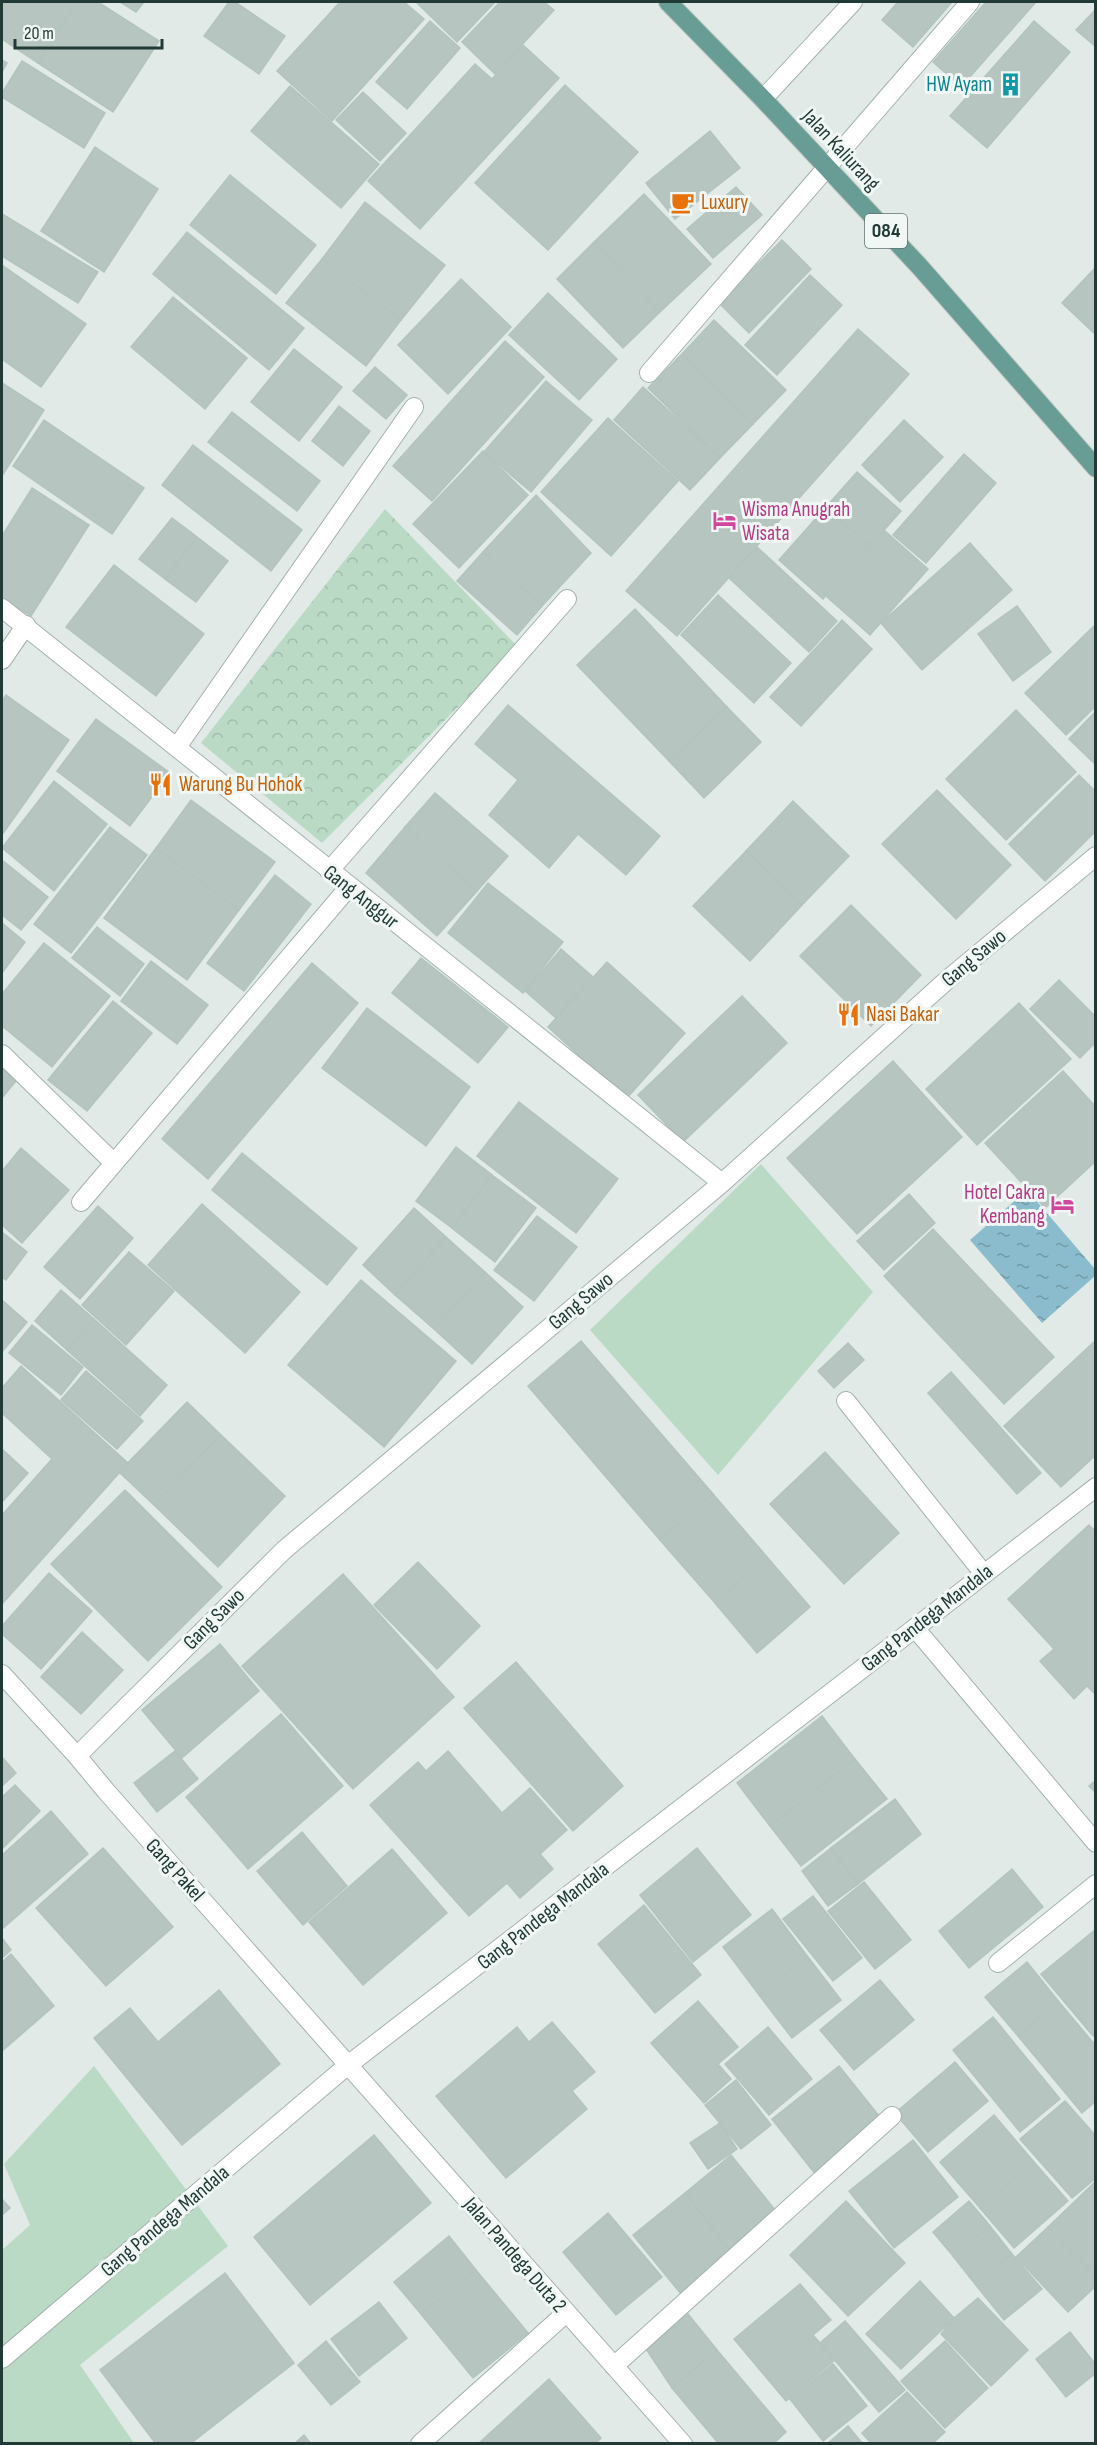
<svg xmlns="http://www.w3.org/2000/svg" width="1097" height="2445" viewBox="0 0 1097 2445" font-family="'Sofia Sans Condensed',sans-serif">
	<defs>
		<pattern id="forest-crowns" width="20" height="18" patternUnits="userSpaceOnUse" patternTransform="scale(1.5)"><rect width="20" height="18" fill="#bbdac6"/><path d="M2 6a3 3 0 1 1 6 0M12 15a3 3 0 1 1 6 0" fill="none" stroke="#a0bcab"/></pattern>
		<pattern id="water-ripples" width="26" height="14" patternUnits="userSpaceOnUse" patternTransform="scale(1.5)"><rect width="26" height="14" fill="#8bbccd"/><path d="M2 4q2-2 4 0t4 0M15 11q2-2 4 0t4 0" fill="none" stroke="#719aa7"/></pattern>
	</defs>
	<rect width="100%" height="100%" fill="#e1eae7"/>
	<g fill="#bbdac6">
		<polygon points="761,1164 873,1292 718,1475 590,1330"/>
		<polygon points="94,2066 228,2246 80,2365 134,2443 2,2443 2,2250 30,2225 4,2164"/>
	</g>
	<polygon fill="url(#forest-crowns)" points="385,509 518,647 322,843 201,743"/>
	<polygon fill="url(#water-ripples)" points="1027,1190 1095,1269 1095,1276 1042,1323 970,1240"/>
	<g fill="#b6c5c0" stroke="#b3c4be" stroke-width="1.5">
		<polygon points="2,2 77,2 38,63 2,39"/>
		<polygon points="77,2 98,2 159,41 113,112 38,63"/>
		<polygon points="120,2 144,2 136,12"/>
		<polygon points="229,2 235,2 285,36 259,74 204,36"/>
		<polygon points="340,2 404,2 424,19 332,121 277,71"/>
		<polygon points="416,2 495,2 457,42"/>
		<polygon points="500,2 544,2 554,10 495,74 462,42"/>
		<polygon points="898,2 952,2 913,47 882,20"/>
		<polygon points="986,2 1036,2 961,87 933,62"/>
		<polygon points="1096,9 1096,47 1076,30"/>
		<polygon points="430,21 460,48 407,109 376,82"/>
		<polygon points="1034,21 1070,52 987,148 950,116"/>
		<polygon points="523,45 559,78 420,229 368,181 475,64 492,79"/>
		<polygon points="2,60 7,63 2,72"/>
		<polygon points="22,61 105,113 84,148 2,97 2,93"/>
		<polygon points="565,85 638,152 548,250 475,183"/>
		<polygon points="290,86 379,164 341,208 251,131"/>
		<polygon points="363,92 406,133 380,161 336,120"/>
		<polygon points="710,131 740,168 675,219 646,183"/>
		<polygon points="95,147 158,189 104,272 41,231"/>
		<polygon points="230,175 316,245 276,294 190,225"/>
		<polygon points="736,187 762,215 713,258 687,229"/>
		<polygon points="644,194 711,264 660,312 594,242"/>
		<polygon points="365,202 445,265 401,320 322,259"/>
		<polygon points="2,214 98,272 78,303 2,256"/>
		<polygon points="187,232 304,328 269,370 153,274"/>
		<polygon points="782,240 811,269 749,333 719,303"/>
		<polygon points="594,242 660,312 623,348 557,279"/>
		<polygon points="322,259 401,320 366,366 286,303"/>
		<polygon points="2,265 86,324 41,387 2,359"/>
		<polygon points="1096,267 1096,335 1062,303"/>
		<polygon points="810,275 842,305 777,375 745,345"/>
		<polygon points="461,279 511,327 448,394 398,345"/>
		<polygon points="548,293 617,359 579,400 509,335"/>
		<polygon points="173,297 247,358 205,409 131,347"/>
		<polygon points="714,320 786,390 753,424 682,354"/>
		<polygon points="858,329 909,374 677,636 626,591"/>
		<polygon points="505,341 544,377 432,501 393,466"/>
		<polygon points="294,349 342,387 299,441 251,402"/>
		<polygon points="682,354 753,424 720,458 648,388"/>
		<polygon points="375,367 407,395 386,419 353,391"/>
		<polygon points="546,381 592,420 531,492 484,452"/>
		<polygon points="2,383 44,410 2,476"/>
		<polygon points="643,387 720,458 690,490 614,420"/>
		<polygon points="339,406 370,431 343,466 312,441"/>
		<polygon points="232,412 320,481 297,511 208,442"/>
		<polygon points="608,418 678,481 611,556 541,492"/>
		<polygon points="44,420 144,488 112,534 13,466"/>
		<polygon points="904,420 943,457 900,502 862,465"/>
		<polygon points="193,445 302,530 271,571 162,485"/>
		<polygon points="483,451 528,495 459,568 413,524"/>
		<polygon points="964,454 996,483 926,563 893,535"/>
		<polygon points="857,472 901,511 870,546 826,507"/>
		<polygon points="32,488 89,525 31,616 2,598 2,536"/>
		<polygon points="536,495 591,553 542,606 483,552"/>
		<polygon points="826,507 870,546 823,599 779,560"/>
		<polygon points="172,518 197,537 165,579 139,559"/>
		<polygon points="885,531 928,569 870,635 827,597"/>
		<polygon points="197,537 228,561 196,602 165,579"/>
		<polygon points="970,543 1012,590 922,670 881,623"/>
		<polygon points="757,547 837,621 809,652 729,578"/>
		<polygon points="483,552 542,606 517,635 457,581"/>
		<polygon points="114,565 204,634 156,696 66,627"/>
		<polygon points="718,595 791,663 754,703 681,635"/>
		<polygon points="1017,606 1051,652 1013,681 978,634"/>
		<polygon points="635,609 727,707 669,761 577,665"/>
		<polygon points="842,620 872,649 801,726 770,697"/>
		<polygon points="1096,624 1096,706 1066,735 1025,693"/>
		<polygon points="6,695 69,740 2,835 2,701"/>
		<polygon points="508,705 660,836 626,875 578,834 549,868 489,815 518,780 475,744"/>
		<polygon points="727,707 761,742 704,798 669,761"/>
		<polygon points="1016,710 1076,772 1006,840 946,779"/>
		<polygon points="1096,711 1096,765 1069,739"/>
		<polygon points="96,719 170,773 130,826 57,771"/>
		<polygon points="1079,775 1096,792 1096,831 1045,881 1009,844"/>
		<polygon points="54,781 107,824 54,891 2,848"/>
		<polygon points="937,790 1011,865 956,919 882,844"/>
		<polygon points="435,793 508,856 477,891 405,827"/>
		<polygon points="191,800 275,862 239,910 156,848"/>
		<polygon points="793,801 849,856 802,905 746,851"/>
		<polygon points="110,827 147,855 71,953 34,924"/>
		<polygon points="405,827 477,891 437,936 366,873"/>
		<polygon points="156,848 239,910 187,980 104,918"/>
		<polygon points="746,851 802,905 750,961 693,906"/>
		<polygon points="2,860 48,897 21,930 2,915"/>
		<polygon points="275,875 311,904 244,991 207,963"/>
		<polygon points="488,883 563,942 523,993 448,933"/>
		<polygon points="851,905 921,975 871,1026 800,956"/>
		<polygon points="2,923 25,942 2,973"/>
		<polygon points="97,927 144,964 120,996 72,958"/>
		<polygon points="44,943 110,996 52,1067 2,1026 2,994"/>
		<polygon points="561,949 592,976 556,1018 525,991"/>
		<polygon points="421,958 508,1027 478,1063 392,993"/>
		<polygon points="151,961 208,1005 177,1044 121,1001"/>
		<polygon points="607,962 685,1033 626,1099 548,1027"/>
		<polygon points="312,963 358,1003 208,1179 162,1139"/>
		<polygon points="1059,980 1096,1017 1096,1042 1080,1058 1030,1009"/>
		<polygon points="742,996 787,1043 683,1142 638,1095"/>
		<polygon points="113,1001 152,1033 87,1111 48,1080"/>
		<polygon points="1019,1003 1071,1059 977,1145 926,1089"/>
		<polygon points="367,1008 470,1087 426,1146 322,1068"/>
		<polygon points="2,1060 20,1076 2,1098"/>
		<polygon points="893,1061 962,1137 857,1234 787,1158"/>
		<polygon points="1063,1071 1096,1107 1096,1161 1045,1208 985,1143"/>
		<polygon points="519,1102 618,1179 576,1233 477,1156"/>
		<polygon points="456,1147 492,1175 452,1228 416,1201"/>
		<polygon points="21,1148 69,1190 22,1243 2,1225 2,1171"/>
		<polygon points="242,1153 357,1248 327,1285 212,1190"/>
		<polygon points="492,1175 536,1208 495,1262 452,1228"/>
		<polygon points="909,1194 935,1223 884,1270 857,1241"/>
		<polygon points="202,1204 300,1292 245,1353 148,1265"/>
		<polygon points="98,1206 133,1238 80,1299 44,1267"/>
		<polygon points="414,1208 446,1237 395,1295 363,1265"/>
		<polygon points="537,1216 577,1247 534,1301 494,1270"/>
		<polygon points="933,1229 1054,1357 1004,1404 884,1276"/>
		<polygon points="2,1232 27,1252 6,1280 2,1277"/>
		<polygon points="446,1237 485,1272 434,1329 395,1295"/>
		<polygon points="129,1252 174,1291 126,1345 82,1305"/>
		<polygon points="485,1272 523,1307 472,1364 434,1329"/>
		<polygon points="361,1280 456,1361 384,1447 288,1365"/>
		<polygon points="61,1290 94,1319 67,1350 35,1321"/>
		<polygon points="2,1300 27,1322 2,1352"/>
		<polygon points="94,1319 167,1385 140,1416 67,1350"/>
		<polygon points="32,1325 83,1367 61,1395 9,1353"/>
		<polygon points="1096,1340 1096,1455 1061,1487 1004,1426"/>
		<polygon points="581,1341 713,1494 660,1540 528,1386"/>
		<polygon points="848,1343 864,1360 834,1388 818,1371"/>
		<polygon points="21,1366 128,1463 2,1604 2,1515 52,1459 2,1413 2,1388"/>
		<polygon points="86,1371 143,1421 117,1449 61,1400"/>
		<polygon points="951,1372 1041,1473 1017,1494 928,1393"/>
		<polygon points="187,1402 221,1435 154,1505 119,1472"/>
		<polygon points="221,1435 285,1496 218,1567 154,1505"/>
		<polygon points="2,1449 28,1473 2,1502"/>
		<polygon points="825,1452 899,1533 844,1584 770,1504"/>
		<polygon points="125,1490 222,1587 148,1661 51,1564"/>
		<polygon points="713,1494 767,1557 715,1603 660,1540"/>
		<polygon points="1089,1525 1096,1532 1096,1695 1087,1686 1074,1699 1040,1661 1054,1649 1008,1599"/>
		<polygon points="767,1557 810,1607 757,1653 715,1603"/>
		<polygon points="418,1562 480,1626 437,1669 374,1605"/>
		<polygon points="49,1573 92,1611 41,1669 2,1634 2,1626"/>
		<polygon points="343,1574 454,1697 353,1789 242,1666"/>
		<polygon points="82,1632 123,1670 81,1714 41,1677"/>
		<polygon points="220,1644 259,1691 182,1758 142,1710"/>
		<polygon points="516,1662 623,1786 573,1831 464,1708"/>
		<polygon points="281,1714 343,1786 248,1869 186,1797"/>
		<polygon points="822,1716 855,1759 770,1826 737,1783"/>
		<polygon points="175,1751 198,1779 157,1812 134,1783"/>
		<polygon points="448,1751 502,1813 530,1788 567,1830 540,1854 553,1869 520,1898 507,1883 469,1916 370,1805 418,1762 426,1771"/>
		<polygon points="2,1757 16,1773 2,1786"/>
		<polygon points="855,1759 887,1799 801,1866 770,1826"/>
		<polygon points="1096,1780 1096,1793 1089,1786"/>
		<polygon points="15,1785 40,1811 2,1849 2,1797"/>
		<polygon points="895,1799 921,1834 858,1884 831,1848"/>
		<polygon points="51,1811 88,1854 2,1929 2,1855"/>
		<polygon points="302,1832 347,1886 303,1925 257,1871"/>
		<polygon points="103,1848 173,1927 106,1986 36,1908"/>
		<polygon points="697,1848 751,1915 693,1962 640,1895"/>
		<polygon points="831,1848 858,1884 828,1906 802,1871"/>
		<polygon points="392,1849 447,1913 363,1985 309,1922"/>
		<polygon points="1012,1869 1043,1907 969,1968 939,1931"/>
		<polygon points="864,1882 911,1940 875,1969 828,1911"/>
		<polygon points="813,1896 862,1958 833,1981 783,1919"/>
		<polygon points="644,1905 701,1975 655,2013 598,1944"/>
		<polygon points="772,1909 808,1957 759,1995 723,1947"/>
		<polygon points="1096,1929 1096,2034 1093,2036 1041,1974"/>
		<polygon points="2,1938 11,1950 2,1958"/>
		<polygon points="11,1954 54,2006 2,2051 2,1962"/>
		<polygon points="808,1957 841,2000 792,2038 759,1995"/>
		<polygon points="1027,1962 1059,2002 1018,2036 985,1997"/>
		<polygon points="880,1980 914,2020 854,2070 820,2030"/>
		<polygon points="219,1990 280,2064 182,2145 94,2038 130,2008 158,2042"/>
		<polygon points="698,2001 738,2047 718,2064 731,2079 704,2103 651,2043"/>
		<polygon points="1059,2002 1096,2046 1096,2101 1082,2113 1018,2036"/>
		<polygon points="993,2017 1060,2099 1020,2132 953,2050"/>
		<polygon points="552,2022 595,2072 572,2091 587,2109 506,2178 436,2096 517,2027 529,2042"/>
		<polygon points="768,2027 812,2079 769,2115 725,2064"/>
		<polygon points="955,2062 988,2101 928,2152 895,2113"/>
		<polygon points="839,2066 883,2121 816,2175 772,2119"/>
		<polygon points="736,2080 771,2125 741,2149 705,2105"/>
		<polygon points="1065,2101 1096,2136 1096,2178 1072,2198 1020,2139"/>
		<polygon points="994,2115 1034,2162 980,2208 940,2162"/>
		<polygon points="720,2123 737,2149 708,2169 690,2143"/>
		<polygon points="374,2135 431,2203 310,2305 254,2237"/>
		<polygon points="913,2140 958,2197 894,2248 849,2191"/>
		<polygon points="731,2155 779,2215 732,2253 685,2193"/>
		<polygon points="1034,2162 1068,2201 1014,2248 980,2208"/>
		<polygon points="1096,2181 1096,2277 1048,2227"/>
		<polygon points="685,2193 732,2253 681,2294 633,2235"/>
		<polygon points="2,2199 10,2208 2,2215"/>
		<polygon points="846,2201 905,2263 848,2316 790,2255"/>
		<polygon points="969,2201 990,2226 953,2256 933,2232"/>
		<polygon points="608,2213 662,2277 616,2315 563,2252"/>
		<polygon points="990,2226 1012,2254 975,2284 953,2256"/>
		<polygon points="1048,2227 1096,2277 1096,2286 1068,2312 1016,2257"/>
		<polygon points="449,2236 476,2270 421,2314 394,2282"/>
		<polygon points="1012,2254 1042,2289 1004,2320 975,2284"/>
		<polygon points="476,2270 528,2333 473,2378 421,2314"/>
		<polygon points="225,2273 294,2363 190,2444 156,2444 100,2370"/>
		<polygon points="920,2281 954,2318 901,2369 866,2334"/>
		<polygon points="800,2284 831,2320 813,2335 835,2360 786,2401 734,2339"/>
		<polygon points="978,2298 1028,2350 991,2386 941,2334 954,2318"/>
		<polygon points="379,2302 407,2338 359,2376 331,2339"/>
		<polygon points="688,2314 717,2350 672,2388 646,2349"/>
		<polygon points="845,2321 905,2390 879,2412 820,2343"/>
		<polygon points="1070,2332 1096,2365 1096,2373 1066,2397 1036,2359"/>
		<polygon points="326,2341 360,2382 331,2405 298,2365"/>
		<polygon points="945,2341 988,2388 945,2428 901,2381"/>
		<polygon points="717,2350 786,2432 773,2444 719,2444 672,2388"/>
		<polygon points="833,2364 867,2406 823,2441 790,2399"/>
		<polygon points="549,2379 601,2438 595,2444 478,2444"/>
		<polygon points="907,2392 945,2432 932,2444 872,2444 862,2433"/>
		<polygon points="848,2426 863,2444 827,2444"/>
		<polygon points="304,2435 311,2444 294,2444"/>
	</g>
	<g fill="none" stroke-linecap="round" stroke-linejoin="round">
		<defs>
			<g id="minor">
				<polyline points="763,99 853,2"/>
				<polyline points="649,373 970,2"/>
				<polyline points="2,608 722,1183"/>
				<polyline points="2,660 26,625"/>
				<polyline points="177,747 414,407"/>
				<polyline points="329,871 567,599"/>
				<polyline points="2,1054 114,1163"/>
				<polyline points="81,1202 349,887"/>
				<polyline points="846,1401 984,1574"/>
				<polyline points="915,1628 1096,1843"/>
				<polyline points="2,1674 77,1756 106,1791 683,2444"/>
				<polyline points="77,1756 284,1550 722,1183 947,980 1096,856"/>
				<polyline points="998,1963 1096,1884"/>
				<polyline points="2,2359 348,2065 915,1628 1096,1487"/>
				<polyline points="614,2366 892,2116"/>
				<polyline points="420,2444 566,2313"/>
			</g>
			<polyline id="major" points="668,2 763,99 920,267 1096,468"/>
		</defs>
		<use href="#minor" stroke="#a4b2ae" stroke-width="20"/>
		<use href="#major" stroke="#bdc4c3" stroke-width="20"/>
		<use href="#minor" stroke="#fff" stroke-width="18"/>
		<use href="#major" stroke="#689d95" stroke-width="18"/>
	</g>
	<defs>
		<symbol id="building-bare" viewBox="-9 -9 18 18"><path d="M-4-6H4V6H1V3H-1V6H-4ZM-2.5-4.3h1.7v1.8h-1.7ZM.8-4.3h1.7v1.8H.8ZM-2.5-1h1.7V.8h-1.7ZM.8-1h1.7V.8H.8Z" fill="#0f9aa8" stroke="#f1f7f5" stroke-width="2.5" paint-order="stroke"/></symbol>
		<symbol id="cafe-bare" viewBox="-9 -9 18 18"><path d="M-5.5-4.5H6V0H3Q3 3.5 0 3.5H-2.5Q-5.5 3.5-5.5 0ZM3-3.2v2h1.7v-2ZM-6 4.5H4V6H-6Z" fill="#e8710a" stroke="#f1f7f5" stroke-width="2.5" paint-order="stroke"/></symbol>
		<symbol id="hotel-bare" viewBox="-9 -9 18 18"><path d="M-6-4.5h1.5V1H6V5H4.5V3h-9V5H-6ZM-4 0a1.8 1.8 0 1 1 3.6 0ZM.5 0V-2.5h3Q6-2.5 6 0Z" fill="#d1479c" stroke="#f1f7f5" stroke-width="2.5" paint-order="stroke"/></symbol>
		<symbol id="restaurant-bare" viewBox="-9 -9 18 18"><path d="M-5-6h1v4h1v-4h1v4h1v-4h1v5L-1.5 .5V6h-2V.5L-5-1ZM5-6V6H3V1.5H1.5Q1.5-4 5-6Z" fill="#e8710a" stroke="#f1f7f5" stroke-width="2.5" paint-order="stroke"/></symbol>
	</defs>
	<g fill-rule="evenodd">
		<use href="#building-bare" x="994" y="68" width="33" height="33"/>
		<use href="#cafe-bare" x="666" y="186" width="33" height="33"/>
		<use href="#hotel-bare" x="708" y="504" width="33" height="33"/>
		<use href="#restaurant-bare" x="144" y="768" width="33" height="33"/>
		<use href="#restaurant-bare" x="832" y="998" width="33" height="33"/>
		<use href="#hotel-bare" x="1046" y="1188" width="33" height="33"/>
	</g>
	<g text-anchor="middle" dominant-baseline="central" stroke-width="6" stroke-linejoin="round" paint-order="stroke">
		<rect fill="#f1f7f5" stroke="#60736f" stroke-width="1.5" x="865" y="214" width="42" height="34" rx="4.5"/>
		<g font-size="20" font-weight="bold" fill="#223a36">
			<text x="886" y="231">084</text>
		</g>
		<g font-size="21" fill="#0d838f" stroke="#f1f7f5" text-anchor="end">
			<text x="992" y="84">HW Ayam</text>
		</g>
		<g font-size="21" fill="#223a36" stroke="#f1f7f5">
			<text transform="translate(841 150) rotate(47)">Jalan Kaliurang</text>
			<text transform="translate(361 897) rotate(38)">Gang Anggur</text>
			<text transform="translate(974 958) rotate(-40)">Gang Sawo</text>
			<text transform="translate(581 1301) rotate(-40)">Gang Sawo</text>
			<text transform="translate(927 1618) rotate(-38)">Gang Pandega Mandala</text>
			<text transform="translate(214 1619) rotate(-45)">Gang Sawo</text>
			<text transform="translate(175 1870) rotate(48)">Gang Pakel</text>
			<text transform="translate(543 1916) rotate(-38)">Gang Pandega Mandala</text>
			<text transform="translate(165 2221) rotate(-40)">Gang Pandega Mandala</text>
			<text transform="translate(515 2255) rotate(49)">Jalan Pandega Duta 2</text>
		</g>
		<g font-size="21" fill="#c56008" stroke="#f1f7f5" text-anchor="start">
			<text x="701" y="202">Luxury</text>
			<text x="179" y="784">Warung Bu Hohok</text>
			<text x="866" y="1014">Nasi Bakar</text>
		</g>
		<g font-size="21" fill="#b23c85" stroke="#f1f7f5" text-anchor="start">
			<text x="742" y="509">Wisma Anugrah<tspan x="742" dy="24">Wisata</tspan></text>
			<text x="1045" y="1192" text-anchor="end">Hotel Cakra<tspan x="1045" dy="24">Kembang</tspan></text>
		</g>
	</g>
	<rect width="1097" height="2445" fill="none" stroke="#223a36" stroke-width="6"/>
	<path d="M15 39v9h147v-9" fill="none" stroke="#223a36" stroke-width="3"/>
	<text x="24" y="39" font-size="18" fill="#223a36" stroke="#f1f7f5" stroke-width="4.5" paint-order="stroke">20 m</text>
</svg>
